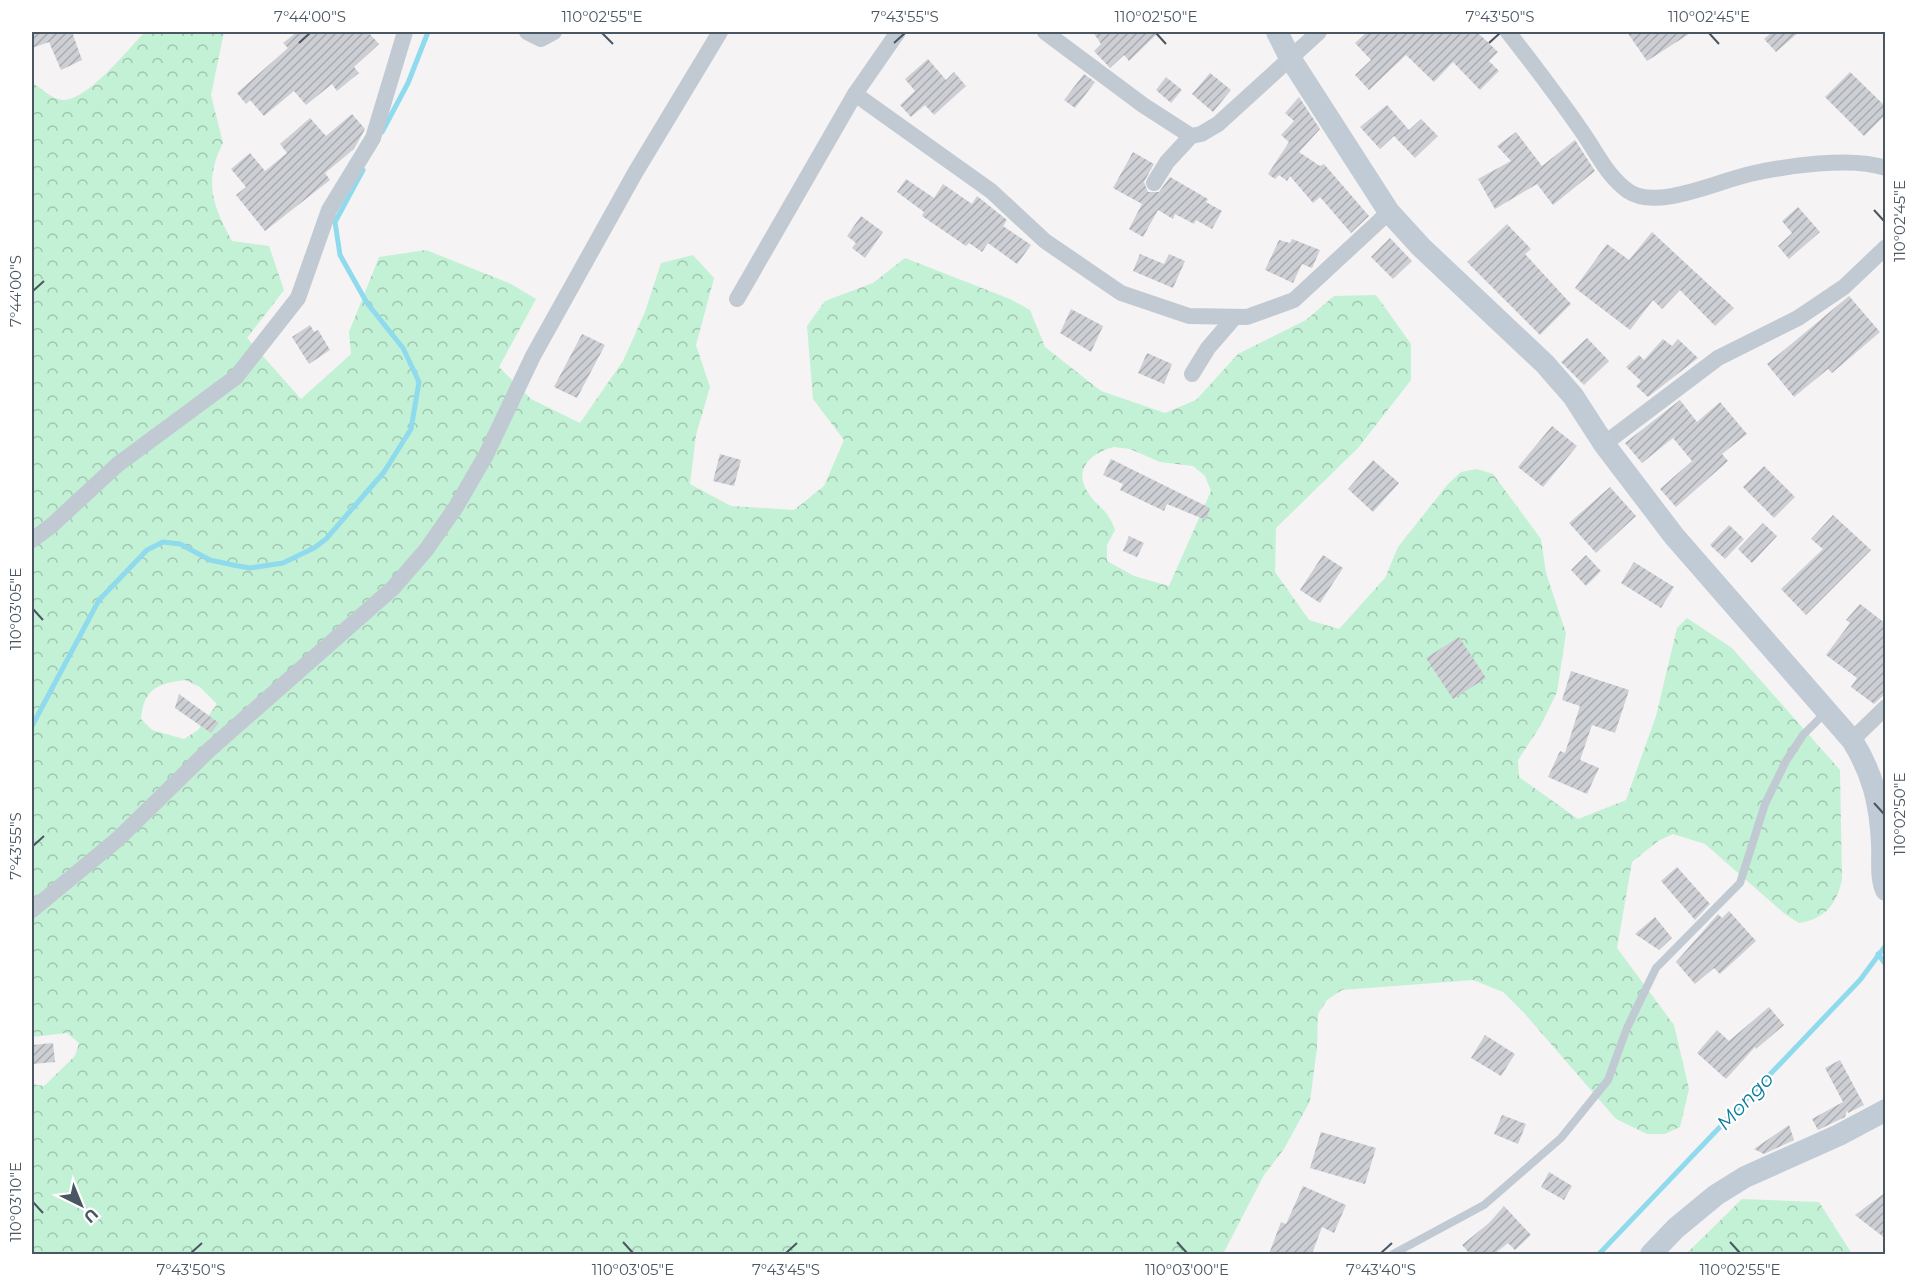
<svg xmlns="http://www.w3.org/2000/svg" width="1917" height="1286" viewBox="0 0 1917 1286" font-family="Montserrat,sans-serif">
	<defs>
		<pattern id="forest-crowns" width="20" height="18" patternUnits="userSpaceOnUse" patternTransform="scale(1.5)"><rect width="20" height="18" fill="#c3f1d5"/><path d="M2 6a3 3 0 1 1 6 0M12 15a3 3 0 1 1 6 0" fill="none" stroke="#a0c6b0"/></pattern>
		<pattern id="building-hatch" width="6" height="6" patternUnits="userSpaceOnUse" patternTransform="scale(1.5)"><rect width="6" height="6" fill="#cdcfd5"/><path d="M-1 1l2-2M0 6l6-6M5 7l2-2" fill="none" stroke="#a8abb0"/></pattern>
	</defs>
	<rect width="100%" height="100%" fill="#f5f3f3"/>
	<g fill="url(#forest-crowns)" fill-rule="evenodd">
		<path d="M 145,32 L 224,32 L 211,95 L 223,143 C 203,182 213,206 232,241 L 269,246 L 284,290 L 247,338 L 301,399 L 351,354 L 349,332 L 379,257 L 426,250 L 511,284 L 536,299 L 499,367 L 531,399 L 580,423 L 623,361 L 645,312 L 661,263 L 693,255 L 714,278 L 696,345 L 710,387 L 696,435 L 690,484 L 731,506 L 794,510 L 824,486 L 844,440 L 813,399 L 807,326 L 825,301 L 873,283 L 905,258 L 1010,299 L 1030,310 L 1045,347 L 1101,391 L 1165,413 L 1196,400 L 1238,354 L 1306,320 L 1334,296 L 1376,295 L 1411,344 L 1411,380 L 1358,448 L 1276,528 L 1275,572 L 1309,620 L 1339,629 L 1385,578 L 1398,547 L 1448,484 L 1461,472 L 1477,469 L 1493,474 L 1541,539 L 1546,573 L 1566,633 L 1557,692 L 1541,725 L 1518,760 L 1519,777 L 1578,819 L 1626,800 L 1656,716 L 1677,628 L 1687,618 L 1732,648 L 1840,770 L 1842,880 C 1836,905 1825,919 1799,923 L 1785,914 L 1705,844 L 1673,834 L 1658,841 L 1632,862 L 1617,948 L 1674,1025 L 1689,1089 L 1680,1127 L 1665,1134 L 1647,1134 L 1616,1119 L 1525,1014 L 1503,992 L 1473,980 L 1342,990 L 1327,1000 L 1318,1014 L 1317,1048 L 1310,1101 L 1284,1149 L 1264,1175 L 1223,1254 L 32,1254 L 32,1084 L 44,1086 L 75,1056 L 79,1043 L 67,1033 L 32,1037 L 32,83 C 42,88 52,100 64,100 C 89,99 128,49 145,32 ZM 1114,447 L 1130,449 L 1160,462 L 1193,466 L 1205,476 L 1211,491 L 1169,586 L 1134,576 L 1107,561 L 1107,545 L 1115,530 C 1107,507 1097,508 1087,491 C 1073,468 1093,452 1114,447 ZM 185,680 L 200,687 L 217,704 L 198,730 L 184,739 L 152,730 L 141,719 C 144,689 156,684 185,680 Z"/>
		<polygon points="1742,1199 1819,1202 1852,1254 1686,1254"/>
	</g>
	<g fill="none" stroke-linecap="round" stroke-linejoin="round">
		<g stroke="#90daee" stroke-width="5">
			<polyline points="382,132 408,83 428,32"/>
			<polyline points="32,726 99,600 147,550 163,542 180,544 210,560 233,565 250,568 283,563 314,548 326,539 384,472 411,429 419,382 403,348 367,303 340,255 335,222 363,170"/>
			<polyline points="1878,954 1886,965"/>
			<polyline points="1599,1254 1860,980 1886,945"/>
		</g>
	</g>
	<g fill="url(#building-hatch)">
		<polygon points="32,32 72,32 82,60 61,70 49,42 32,48"/>
		<polygon points="297,32 368,32 379,44 354,67 359,73 337,91 332,84 306,105 294,91 264,116 250,100 246,104 237,93 288,48 283,43"/>
		<polygon points="1093,32 1159,32 1129,61 1124,55 1110,68 1094,51 1101,44"/>
		<polygon points="1367,32 1477,32 1498,52 1489,61 1499,71 1480,90 1453,62 1434,82 1406,55 1369,90 1355,75 1371,60 1355,43"/>
		<polygon points="1627,32 1692,32 1647,61"/>
		<polygon points="1772,32 1799,32 1776,52 1764,39"/>
		<polygon points="928,59 946,80 954,72 966,86 934,115 925,105 911,117 900,105 915,91 905,79"/>
		<polygon points="1850,72 1886,107 1886,114 1864,136 1825,97"/>
		<polygon points="1210,73 1231,90 1213,112 1192,94"/>
		<polygon points="1084,74 1095,82 1075,108 1064,100"/>
		<polygon points="1166,77 1182,90 1171,103 1156,90"/>
		<polygon points="1299,97 1320,129 1299,152 1320,166 1324,164 1369,216 1351,233 1320,197 1313,203 1290,176 1287,181 1279,175 1275,179 1268,174 1289,142 1281,135 1294,121 1285,113"/>
		<polygon points="1387,105 1409,130 1421,119 1438,136 1415,158 1394,136 1380,149 1360,127"/>
		<polygon points="352,114 365,129 354,149 325,173 330,180 265,231 236,195 246,187 231,169 250,153 265,171 287,153 280,144 310,118 326,136"/>
		<polygon points="1516,132 1542,166 1575,140 1595,171 1553,205 1537,184 1495,209 1478,179 1511,161 1497,146"/>
		<polygon points="1133,152 1154,164 1144,182 1148,192 1159,192 1170,177 1208,199 1206,202 1222,211 1212,229 1196,220 1194,224 1175,214 1173,219 1158,210 1143,237 1129,229 1142,204 1113,188"/>
		<polygon points="906,179 934,198 943,184 972,204 977,196 1007,220 1003,226 1031,245 1017,264 988,243 982,252 969,243 966,246 922,216 924,212 897,192"/>
		<polygon points="1798,207 1820,232 1789,259 1778,246 1792,233 1782,221"/>
		<polygon points="861,216 883,232 865,258 852,248 856,243 847,236"/>
		<polygon points="1507,224 1531,249 1525,254 1571,304 1540,335 1467,262"/>
		<polygon points="1652,232 1734,308 1715,326 1680,290 1662,309 1653,300 1630,330 1575,288 1607,244 1629,260"/>
		<polygon points="1390,238 1412,261 1393,279 1371,257"/>
		<polygon points="1292,239 1320,250 1312,268 1302,264 1293,283 1265,270 1279,240 1290,243"/>
		<polygon points="1140,254 1164,264 1169,254 1185,261 1173,288 1133,271"/>
		<polygon points="1849,296 1880,332 1832,373 1828,369 1794,397 1767,364"/>
		<polygon points="1071,309 1103,326 1091,352 1060,333"/>
		<polygon points="310,325 314,332 318,330 330,350 309,364 292,337"/>
		<polygon points="582,334 605,345 577,398 554,387"/>
		<polygon points="1587,338 1609,361 1584,385 1561,362"/>
		<polygon points="1663,339 1672,346 1678,339 1698,358 1648,397 1636,386 1641,381 1626,367 1639,355 1644,360"/>
		<polygon points="1147,353 1172,364 1164,384 1138,373"/>
		<polygon points="1680,400 1697,422 1720,402 1747,434 1722,454 1728,461 1676,507 1660,489 1692,461 1673,438 1642,463 1625,443"/>
		<polygon points="1552,426 1577,446 1543,487 1518,467"/>
		<polygon points="720,454 741,460 734,486 713,481"/>
		<polygon points="1111,459 1210,508 1206,520 1167,504 1164,511 1120,490 1123,484 1103,475"/>
		<polygon points="1373,460 1399,483 1373,512 1348,489"/>
		<polygon points="1764,466 1795,497 1774,518 1743,487"/>
		<polygon points="1610,487 1636,516 1596,553 1569,523"/>
		<polygon points="1833,515 1871,550 1806,615 1781,589 1823,549 1811,539"/>
		<polygon points="1763,523 1777,536 1752,563 1738,549"/>
		<polygon points="1729,525 1744,539 1725,559 1710,545"/>
		<polygon points="1129,536 1144,543 1137,557 1123,551"/>
		<polygon points="1323,555 1343,568 1320,603 1300,590"/>
		<polygon points="1586,555 1601,571 1586,586 1571,570"/>
		<polygon points="1634,562 1674,587 1661,608 1621,583"/>
		<polygon points="1860,604 1886,624 1886,693 1874,704 1851,687 1857,678 1826,655 1850,623 1846,620"/>
		<polygon points="1459,637 1486,678 1453,699 1426,658"/>
		<polygon points="1571,671 1629,690 1615,733 1592,725 1580,760 1599,768 1587,794 1548,777 1560,751 1565,753 1580,706 1562,700"/>
		<polygon points="179,694 219,723 211,733 175,708"/>
		<polygon points="1677,867 1710,904 1695,920 1661,881"/>
		<polygon points="1729,911 1756,941 1720,974 1714,968 1695,984 1676,962 1718,914 1722,918"/>
		<polygon points="1655,917 1672,938 1659,950 1635,934"/>
		<polygon points="1769,1007 1784,1025 1756,1049 1755,1047 1726,1079 1697,1053 1717,1030 1729,1041"/>
		<polygon points="1485,1035 1515,1054 1501,1076 1471,1058"/>
		<polygon points="53,1043 55,1062 32,1064 32,1045"/>
		<polygon points="1840,1060 1864,1105 1848,1113 1847,1110 1845,1117 1818,1130 1812,1119 1843,1102 1825,1068"/>
		<polygon points="1502,1115 1526,1124 1518,1144 1494,1134"/>
		<polygon points="1789,1125 1794,1140 1764,1154 1754,1149"/>
		<polygon points="1321,1132 1376,1148 1365,1184 1310,1168"/>
		<polygon points="1549,1172 1572,1186 1564,1200 1541,1187"/>
		<polygon points="1303,1186 1346,1205 1334,1233 1322,1227 1312,1254 1269,1254 1281,1222 1286,1224"/>
		<polygon points="1886,1192 1886,1239 1855,1215"/>
		<polygon points="1504,1206 1531,1235 1515,1250 1508,1243 1494,1254 1470,1254 1462,1245 1489,1223"/>
	</g>
	<g fill="none" stroke-linecap="round" stroke-linejoin="round">
		<polyline stroke="#c1cad2" stroke-width="8" points="1393,1254 1484,1205 1561,1138 1608,1080 1627,1028 1656,968 1740,883 1765,804 1786,761 1803,735 1826,712"/>
		<g stroke="#c1cad2" stroke-width="16">
			<polyline points="527,32 541,39 554,32"/>
			<polyline points="1045,32 1143,105 1191,136 1201,134 1218,124 1319,32"/>
			<path d="M 1508,32 C 1533,64 1558,97 1581,130 C 1596,151 1606,175 1628,191 C 1657,211 1718,181 1750,174 C 1786,166 1851,156 1886,168"/>
			<polyline points="855,94 991,191 1045,241 1121,293 1189,316 1247,317 1294,300 1389,212"/>
			<polyline points="1154,183 1167,162 1191,136"/>
			<polyline points="737,299 855,94 898,32"/>
			<polyline points="1192,374 1208,348 1234,318"/>
			<polyline points="1604,444 1718,358 1798,318 1844,287 1886,247"/>
			<polyline points="32,540 51,526 117,465 236,377 298,298 329,210 373,138 405,32"/>
			<polyline points="1852,740 1886,707"/>
			<polyline points="32,910 118,839 208,751 393,588 426,550 456,507 486,455 533,356 635,173 720,32"/>
		</g>
		<g stroke="#c1cbd6" stroke-width="22">
			<path d="M 1277,32 L 1290,58 L 1389,212 L 1421,247 L 1545,364 L 1573,396 L 1604,444 L 1674,536 L 1852,740 C 1873,774 1880,803 1882,843 C 1883,857 1880,877 1886,890"/>
			<polyline points="1651,1254 1676,1228 1716,1195 1745,1177 1839,1135 1886,1110"/>
		</g>
	</g>
	<path fill="none" stroke="#4a5661" stroke-width="2" d="M 602,33 L 613,44M 1156,33 L 1166,44M 1709,33 L 1719,44M 299,43 L 310,33M 894,43 L 905,33M 1489,43 L 1500,33M 1874,210 L 1884,221M 33,291 L 44,281M 33,609 L 43,620M 1874,803 L 1884,814M 33,846 L 44,836M 33,1202 L 43,1213M 623,1242 L 633,1253M 1177,1242 L 1187,1253M 1730,1242 L 1740,1253M 191,1253 L 202,1243M 786,1253 L 797,1243M 1381,1253 L 1392,1243"/>
	<g text-anchor="middle" dominant-baseline="central" stroke-width="4.5" stroke-linejoin="round" paint-order="stroke">
		<g font-size="20" font-style="italic" fill="#0c7c9b" stroke="#fff">
			<text transform="translate(1745 1101) rotate(-46)">Mongo</text>
		</g>
	</g>
	<rect width="1917" height="1286" fill="none" stroke="#ffffff" stroke-width="66"/>
	<g transform="translate(81 1205) rotate(137)" stroke="#ffffff" stroke-width="4.5" paint-order="stroke">
	<path d="M0-4.5L10 22L0 15L-10 22Z" fill="#4a5661"/>
	<text y="-9" font-size="16" font-weight="bold" text-anchor="middle" fill="#4a5661">U</text>
	</g>
	<rect x="33" y="33" width="1851" height="1220" fill="none" stroke="#4a5661" stroke-width="2"/>
	<g font-size="15" text-anchor="middle" fill="#4a5661">
		<text x="310" y="22">7°44'00"S</text>
		<text x="602" y="22">110°02'55"E</text>
		<text x="905" y="22">7°43'55"S</text>
		<text x="1156" y="22">110°02'50"E</text>
		<text x="1500" y="22">7°43'50"S</text>
		<text x="1709" y="22">110°02'45"E</text>
		<text transform="translate(1900 221) rotate(-90)" y="5">110°02'45"E</text>
		<text transform="translate(16 291) rotate(-90)" y="5">7°44'00"S</text>
		<text transform="translate(16 609) rotate(-90)" y="5">110°03'05"E</text>
		<text transform="translate(1900 814) rotate(-90)" y="5">110°02'50"E</text>
		<text transform="translate(16 846) rotate(-90)" y="5">7°43'55"S</text>
		<text transform="translate(16 1202) rotate(-90)" y="5">110°03'10"E</text>
		<text x="191" y="1275">7°43'50"S</text>
		<text x="633" y="1275">110°03'05"E</text>
		<text x="786" y="1275">7°43'45"S</text>
		<text x="1187" y="1275">110°03'00"E</text>
		<text x="1381" y="1275">7°43'40"S</text>
		<text x="1740" y="1275">110°02'55"E</text>
	</g>
</svg>
